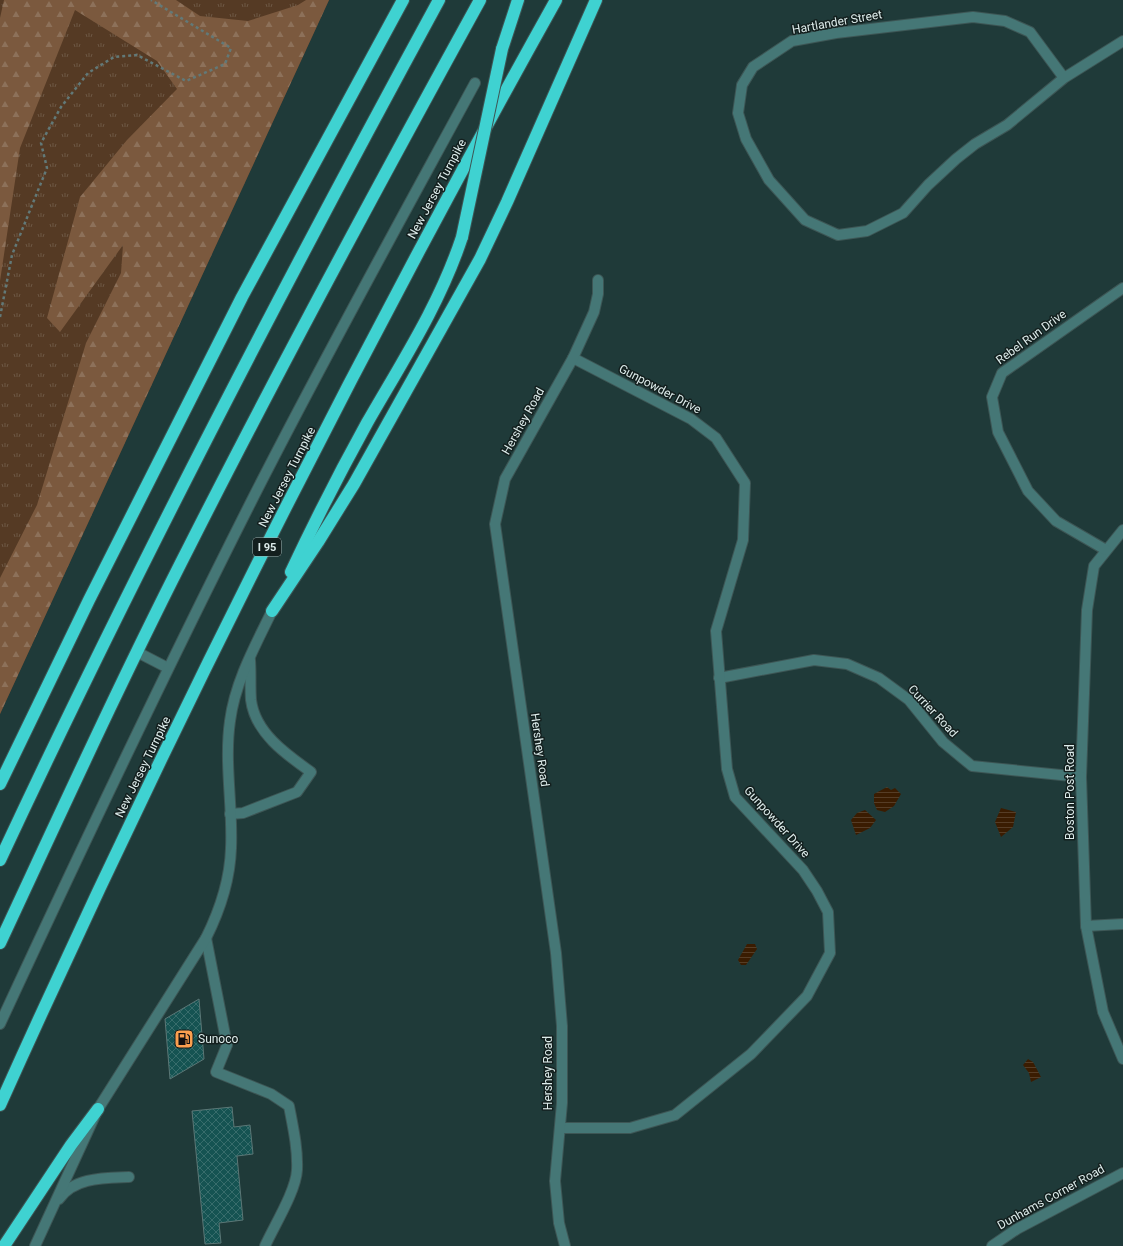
<svg xmlns="http://www.w3.org/2000/svg" width="1123" height="1246" viewBox="0 0 1123 1246" font-family="Roboto,sans-serif">
	<defs>
		<pattern id="grass-tufts" width="24" height="20" patternUnits="userSpaceOnUse"><rect width="24" height="20" fill="#553a24"/><path d="M3 7l-1-3M5 7V3M7 7l1-3M15 17l-1-3M17 17v-4M19 17l1-3" fill="none" stroke="#6d5744"/></pattern>
		<pattern id="forest-firs" width="22" height="20" patternUnits="userSpaceOnUse"><rect width="22" height="20" fill="#7b593e"/><path d="M5 1l3.5 6h-7zM16 11l3.5 6h-7z" fill="#8d715a"/></pattern>
		<pattern id="water-rules" width="6" height="5" patternUnits="userSpaceOnUse"><rect width="6" height="5" fill="#3a1c01"/><path d="M0 2.5h6" fill="none" stroke="#563d26"/></pattern>
		<pattern id="building-cross-hatch" width="8" height="8" patternUnits="userSpaceOnUse"><rect width="8" height="8" fill="#155352"/><path d="M0 0l8 8M0 8l8-8" fill="none" stroke="#376c6b"/></pattern>
	</defs>
	<rect width="100%" height="100%" fill="#1f3a39"/>
	<polygon fill="url(#grass-tufts)" points="0,0 329,0 0,714"/>
	<polygon fill="url(#forest-firs)" points="4,0 176,0 200,16 248,21 298,5 306,0 329,0 0,714 0,578 37,505 86,343 121,273 123,245 60,332 47,318 80,197 127,140 177,89 157,61 75,10 20,148 0,281 0,18"/>
	<g fill="url(#water-rules)">
		<polygon points="887,787 891,790 895,788 901,794 894,806 885,812 877,810 874,803 874,794"/>
		<polygon points="1001,808 1016,812 1013,827 1001,837 995,822"/>
		<polygon points="865,810 876,820 870,828 856,835 851,820 857,813"/>
		<polygon points="747,944 755,944 757,949 746,965 741,965 738,960"/>
		<polygon points="1028,1059 1033,1062 1041,1077 1031,1082 1029,1073 1023,1065"/>
	</g>
	<g fill="url(#building-cross-hatch)" stroke="#5b7776">
		<polygon points="199,999 204,1059 170,1079 165,1019"/>
		<polygon points="232,1107 234,1127 250,1125 253,1154 237,1156 243,1220 219,1223 221,1243 205,1244 192,1111"/>
	</g>
	<g fill="none" stroke-linecap="round" stroke-linejoin="round">
		<defs>
			<g id="minor">
				<polyline points="1064,78 1030,32 1005,21 973,17 836,33 792,41 753,67 742,85 738,113 746,139 769,180 805,220 838,235 867,231 903,213 928,185 956,159 975,144 1007,125 1064,78 1123,41"/>
				<polyline points="1123,530 1094,566 1087,610 1081,777 1086,926 1103,1012 1123,1059"/>
				<polyline points="1106,550 1056,521 1028,491 998,432 992,397 1002,373 1123,288"/>
				<polyline points="137,652 168,668"/>
				<polyline points="719,678 814,660 847,664 879,678 909,700 943,742 972,766 1081,777"/>
				<path d="M 230,814 L 243,813 L 297,792 L 311,772 C 287,755 255,733 251,700 C 250,687 251,673 250,660"/>
				<polyline points="1086,926 1123,924"/>
				<path d="M 206,938 L 227,1045 L 216,1072 L 271,1094 L 289,1106 C 293,1127 298,1149 297,1170 C 296,1191 274,1226 265,1246"/>
				<path d="M 0,1024 C 82,847 165,672 253,498 C 324,358 400,221 475,83"/>
				<polyline points="560,1128 630,1128 675,1115 751,1054 807,996 830,953 828,912 817,891 803,870 735,797 727,769 716,631 743,540 745,483 716,438 691,419 573,358"/>
				<path d="M 59,1199 C 74,1177 105,1178 129,1177"/>
				<path d="M 35,1246 L 98,1109 L 206,938 C 220,910 230,881 231,848 C 233,806 224,763 230,721 C 235,682 255,646 272,611"/>
				<polyline points="565,1246 559,1223 555,1181 562,1103 562,1026 556,953 495,524 505,479 573,358 594,312 598,294 598,280"/>
				<polyline points="992,1246 1017,1229 1123,1173"/>
			</g>
			<g id="highway">
				<polyline points="502,49 518,0"/>
				<path d="M 291,572 C 315,521 340,472 367,423 C 402,362 440,304 462,237"/>
				<polyline points="272,611 318,542 354,484 480,259 507,202 596,0"/>
				<polyline points="0,784 89,600 242,297 403,0"/>
				<path d="M 0,860 C 136,568 285,283 439,0"/>
				<path d="M 0,943 C 62,810 123,676 190,545 C 283,361 381,180 480,0"/>
				<path d="M 0,1105 C 169,729 355,360 556,0"/>
				<polyline points="4,1246 71,1145 98,1109"/>
			</g>
		</defs>
		<use href="#minor" stroke="#3d5655" stroke-width="12"/>
		<use href="#highway" stroke="#3d5655" stroke-width="14"/>
		<polyline stroke="#627978" stroke-width="2.5" stroke-dasharray="3 3" stroke-linecap="butt" points="0,317 12,255 47,168 41,143 61,107 88,73 114,57 137,55 186,81 225,64 231,48 151,0"/>
		<use href="#minor" stroke="#457776" stroke-width="10"/>
		<use href="#highway" stroke="#3fd2d1" stroke-width="12"/>
		<defs>
			<polyline id="highway-bridge" points="462,237 502,49"/>
		</defs>
		<use href="#highway-bridge" stroke="#3d5655" stroke-width="14" stroke-linecap="butt"/>
		<use href="#highway-bridge" stroke="#3fd2d1" stroke-width="12"/>
	</g>
	<defs>
		<symbol id="fuel-square" viewBox="-11 -11 22 22"><rect x="-9" y="-9" width="18" height="18" rx="4" fill="#fa9f4f" stroke="#131f1e"/><path d="M-5.5-6h7V0h2V4h1.3V-2.5L3-4.5l.8-.8L6-3V5H2.5V1h-1V6h-7ZM-4.2-4.7v3.2H.2V-4.7Z" fill="#111"/></symbol>
	</defs>
	<g fill-rule="evenodd">
		<use href="#fuel-square" x="173" y="1028" width="22" height="22"/>
	</g>
	<g text-anchor="middle" dominant-baseline="central" stroke-width="3" stroke-linejoin="round" paint-order="stroke">
		<rect fill="#131f1e" stroke="#a0aeae" stroke-width="1" x="253" y="538" width="28" height="18" rx="3"/>
		<g font-size="11" font-weight="bold" fill="#ddeceb">
			<text x="267" y="547">I 95</text>
		</g>
		<g font-size="12" fill="#ddeceb" stroke="#131f1e">
			<text transform="translate(837 22) rotate(-10)">Hartlander Street</text>
			<text transform="translate(437 189) rotate(-62)">New Jersey Turnpike</text>
			<text transform="translate(1031 337) rotate(-36)">Rebel Run Drive</text>
			<text transform="translate(660 389) rotate(28)">Gunpowder Drive</text>
			<text transform="translate(523 421) rotate(-61)">Hershey Road</text>
			<text transform="translate(287 477) rotate(-63)">New Jersey Turnpike</text>
			<text transform="translate(933 711) rotate(47)">Currier Road</text>
			<text transform="translate(540 750) rotate(82)">Hershey Road</text>
			<text transform="translate(143 767) rotate(-64)">New Jersey Turnpike</text>
			<text transform="translate(1070 792) rotate(-90)">Boston Post Road</text>
			<text transform="translate(777 822) rotate(48)">Gunpowder Drive</text>
			<text transform="translate(548 1073) rotate(-90)">Hershey Road</text>
			<text transform="translate(1051 1197) rotate(-29)">Dunhams Corner Road</text>
		</g>
		<g font-size="12" fill="#ddeceb" stroke="#131f1e" text-anchor="start">
			<text x="198" y="1039">Sunoco</text>
		</g>
	</g>
</svg>
